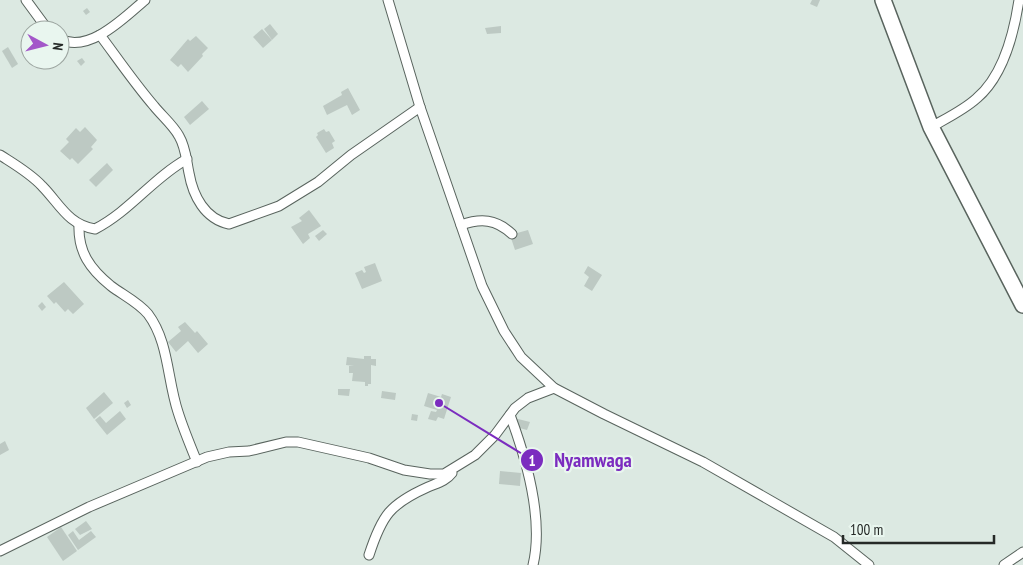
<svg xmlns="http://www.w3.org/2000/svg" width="1023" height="565" viewBox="0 0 1023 565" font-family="'PT Sans Narrow',sans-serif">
	<rect width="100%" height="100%" fill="#dce9e2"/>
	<g fill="#bdc9c3">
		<polygon points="812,0 820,0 817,7 810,4"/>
		<polygon points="87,8 90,12 86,15 83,11"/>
		<polygon points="270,24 278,34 272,40 264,29"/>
		<polygon points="501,26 501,33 487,34 485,28"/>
		<polygon points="262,29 272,40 263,48 253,37"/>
		<polygon points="196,36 208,48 202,54 203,56 188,72 181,64 178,67 170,60 188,39 190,41"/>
		<polygon points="8,47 18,64 12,68 2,51"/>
		<polygon points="82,58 85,62 81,66 77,61"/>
		<polygon points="348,88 360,110 352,115 347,105 327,115 323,106 342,95 341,92"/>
		<polygon points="202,101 209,109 190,125 184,117"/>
		<polygon points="85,127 97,140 91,147 93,149 78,164 72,158 70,160 60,151 69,142 66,139 76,128 80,132"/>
		<polygon points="324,129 326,132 329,131 335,141 332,143 334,148 326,153 316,137 318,135 317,133"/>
		<polygon points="107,163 113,170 96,187 89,180"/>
		<polygon points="309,210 321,226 308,234 310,238 303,244 291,227 302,221 299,218"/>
		<polygon points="323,230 327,234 319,241 315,236"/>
		<polygon points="528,230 533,244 515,250 510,235"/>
		<polygon points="375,263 382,281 362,289 355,273 362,270 364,273 366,272 364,267"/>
		<polygon points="588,266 602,275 592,291 584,286 589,277 584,273"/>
		<polygon points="64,282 84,304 73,314 68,309 65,312 56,302 54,304 47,296"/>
		<polygon points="42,302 46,307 42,311 38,306"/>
		<polygon points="185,322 195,333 197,331 208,344 198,353 188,341 176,352 168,342 181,331 178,327"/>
		<polygon points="364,356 371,356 371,359 376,359 376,366 371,365 371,384 368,384 368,386 365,386 365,382 352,381 353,373 349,373 349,366 354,366 346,365 347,357 364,359"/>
		<polygon points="338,389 350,389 349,396 338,395"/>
		<polygon points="382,391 396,393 395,400 381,398"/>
		<polygon points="104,392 113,403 94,419 86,408"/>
		<polygon points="428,393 441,397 442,394 451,397 444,419 438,417 436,421 428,419 431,411 436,412 437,410 424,406"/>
		<polygon points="128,400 131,405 127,408 124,403"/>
		<polygon points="120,411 126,419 107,435 95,420 100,416 106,423"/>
		<polygon points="412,414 418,415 417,421 411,420"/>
		<polygon points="514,418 530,422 527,430 512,426"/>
		<polygon points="5,441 9,450 0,455 0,444"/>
		<polygon points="500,471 521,473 520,486 499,484"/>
		<polygon points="86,521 92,529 80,535 75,529"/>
		<polygon points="61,527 77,551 63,561 47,537"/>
		<polygon points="73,531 79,540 91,531 96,537 78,550 68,535"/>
	</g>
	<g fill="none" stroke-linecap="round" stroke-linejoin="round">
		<defs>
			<g id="minor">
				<polyline points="26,0 48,30"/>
				<polyline points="388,0 420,107 482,286 504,331 521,357 554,388 604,414 703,462 834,537 869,565"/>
				<path d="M 100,35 C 118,59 135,84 154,106 C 162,116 173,125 179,136 C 186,148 186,159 189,173 C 193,196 205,219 229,224 L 279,206 L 318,182 L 351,155 L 420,107"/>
				<path d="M 60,39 C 89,54 125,17 145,0"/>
				<path d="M 931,127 C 947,118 964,110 977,98 C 1004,75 1014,33 1019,0"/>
				<path d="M 0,155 C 14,164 30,173 42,186 C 59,203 68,225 95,229 C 130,211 153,178 187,159"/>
				<path d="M 79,225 C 78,252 90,269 111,286 C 123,295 138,302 148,314 C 169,342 167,379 178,412 C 183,428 190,445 197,462"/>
				<path d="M 461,225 C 481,218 496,219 512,234"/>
				<path d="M 510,415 C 526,458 544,519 533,565"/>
				<polyline points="0,551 89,507 207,457 229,452 249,451 286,442 298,442 369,458 404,470 430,474 444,474 475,455 495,435 515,408 528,398 554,388"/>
				<path d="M 369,555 C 382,515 390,504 428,487 C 437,483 446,481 452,473"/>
				<polyline points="1004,565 1023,552"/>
			</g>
			<polyline id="trunk" points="883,0 931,127 1023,305"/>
		</defs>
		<use href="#minor" stroke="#59645e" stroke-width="11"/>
		<use href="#trunk" stroke="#59645e" stroke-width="18"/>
		<use href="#minor" stroke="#fff" stroke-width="9"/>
		<use href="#trunk" stroke="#fff" stroke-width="15"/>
	</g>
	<path fill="none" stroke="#7b2cbf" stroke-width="2" d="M439 403L532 460"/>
	<g fill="#7b2cbf" stroke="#e9f6ef" stroke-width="2">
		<circle cx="439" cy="403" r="5"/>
		<circle cx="532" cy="460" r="12"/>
	</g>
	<g font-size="15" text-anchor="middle" font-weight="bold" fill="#fff">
		<text x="532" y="466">1</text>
	</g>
	<g font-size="20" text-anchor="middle" font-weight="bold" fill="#7b2cbf" stroke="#e9f6ef" stroke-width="4.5" stroke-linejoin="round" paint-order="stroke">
		<text x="593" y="467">Nyamwaga</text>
	</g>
	<g transform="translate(45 45) rotate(97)"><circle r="24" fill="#e9f6ef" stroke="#9ba49f"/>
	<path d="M0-4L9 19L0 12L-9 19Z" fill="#a357c9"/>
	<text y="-8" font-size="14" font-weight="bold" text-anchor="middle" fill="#252927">N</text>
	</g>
	<path d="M843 535v8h151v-8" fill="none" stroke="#252927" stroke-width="2.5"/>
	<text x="850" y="535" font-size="15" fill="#252927" stroke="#e9f6ef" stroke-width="4" paint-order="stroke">100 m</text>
</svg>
